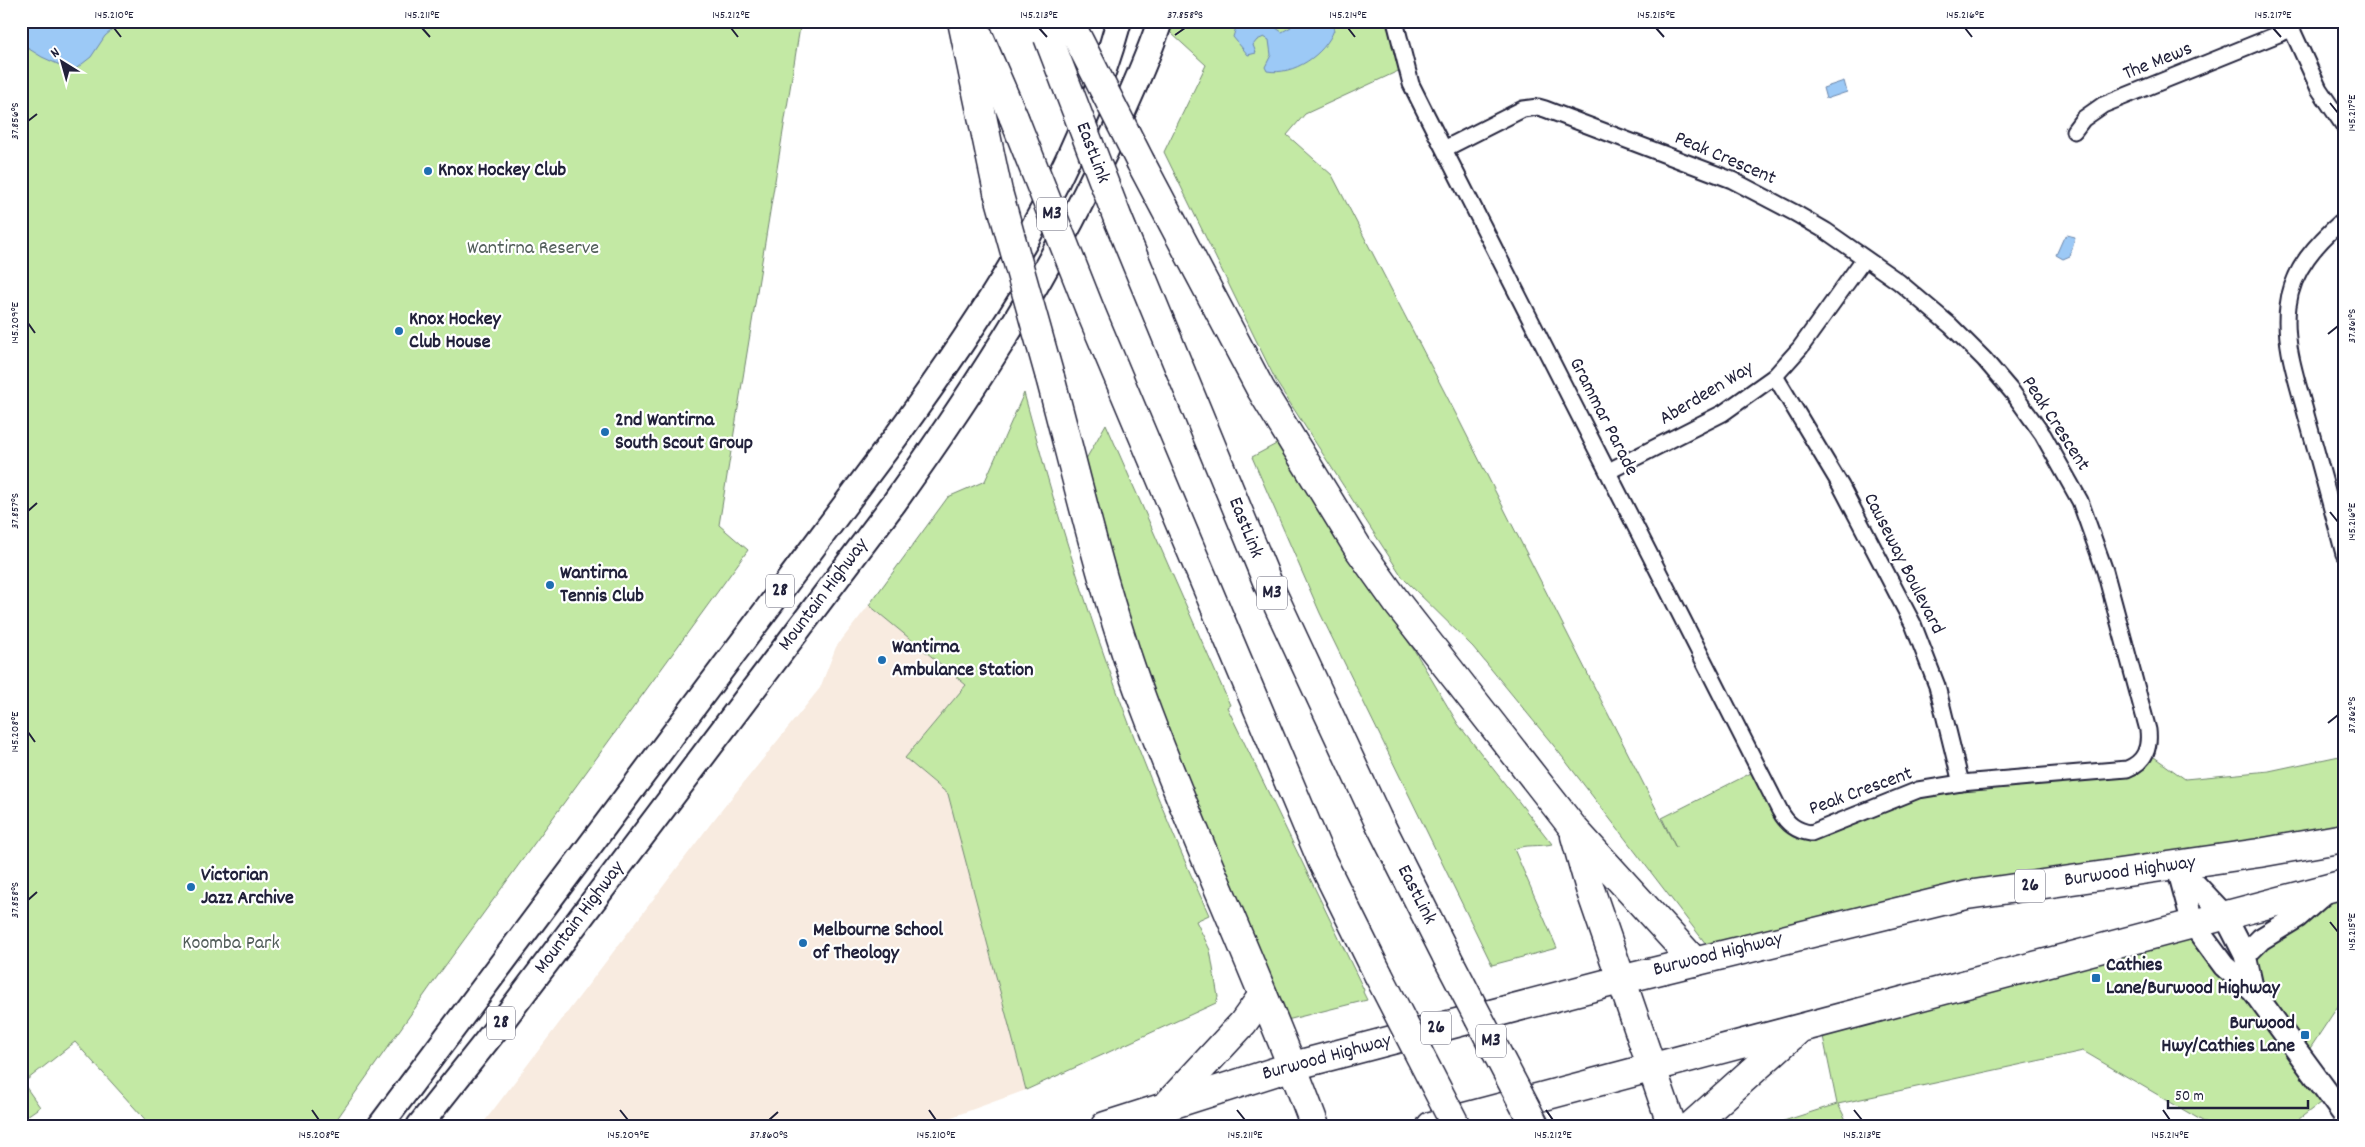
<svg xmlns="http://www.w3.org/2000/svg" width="2365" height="1147" viewBox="0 0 2365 1147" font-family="Dekko,sans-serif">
	<rect width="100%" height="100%" fill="#fff"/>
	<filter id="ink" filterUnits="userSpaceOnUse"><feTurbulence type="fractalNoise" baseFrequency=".02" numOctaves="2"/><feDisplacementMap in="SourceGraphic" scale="10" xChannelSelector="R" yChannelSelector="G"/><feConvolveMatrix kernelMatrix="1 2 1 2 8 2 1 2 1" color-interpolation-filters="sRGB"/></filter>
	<g filter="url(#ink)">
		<polygon fill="#f8ebe0" points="869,605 966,685 905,758 948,794 1026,1090 927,1126 481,1126 712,822 820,688 836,647"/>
		<g fill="#c3e9a4" stroke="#728670">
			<polygon points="21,21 801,21 719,525 748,550 437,977 332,1126 151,1126 75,1042 23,1083 40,1107 21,1120"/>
			<polygon points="1160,21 1395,21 1407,67 1305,114 1287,135 1332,175 1458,418 1676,848 1662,818 1759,769 1803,832 1901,795 2125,769 2147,752 2185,779 2269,771 2344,755 2344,838 1716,957 1554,746 1473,647 1403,578 1277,383 1164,152 1206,65 1160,23"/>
			<path d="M 1024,393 C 1038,444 1052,496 1068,546 C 1107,672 1154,795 1209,915 L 1196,921 L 1210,950 L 1218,997 L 1216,1003 L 1026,1090 L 948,794 L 905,758 L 966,685 L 869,605 L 948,497 L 985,481 Z"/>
			<polygon points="1106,424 1230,705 1227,707 1364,990 1363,992 1367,1000 1287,1020 1230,895 1138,652 1082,466"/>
			<path d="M 1280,442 L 1352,561 L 1416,653 L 1458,724 L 1552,844 C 1539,847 1526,844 1514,849 L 1557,948 L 1492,965 L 1320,613 L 1252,457 Z"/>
			<polygon points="2344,884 2344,997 2303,1059 2329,1096 2290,1126 2211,1126 2083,1051 1838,1104 1849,1126 1768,1126 1837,1104 1820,1022 2193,924 2252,990 2245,955"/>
		</g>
		<g fill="#9cc9f6" stroke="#6b86ab">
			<polygon points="21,21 123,21 105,36 91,57 73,71 42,57 21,44"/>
			<path d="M 1238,21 L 1273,21 L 1276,28 L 1282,32 L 1291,27 L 1291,21 L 1331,21 L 1334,30 C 1325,54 1294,76 1267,71 L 1265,67 L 1271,55 L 1269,40 L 1264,37 L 1257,40 L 1253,45 L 1256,53 L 1248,55 L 1233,37 Z"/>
			<polygon points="1844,81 1847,92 1826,99 1823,88"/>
			<polygon points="2067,235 2075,237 2070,256 2063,259 2056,255 2064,237"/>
		</g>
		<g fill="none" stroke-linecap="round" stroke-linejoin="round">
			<defs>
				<g id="street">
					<path d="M 1395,21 L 1411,84 L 1425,112 L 1780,811 C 1787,824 1796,831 1811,833 L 1918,790 L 1961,783 L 2127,769 C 2145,762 2150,748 2148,730 L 2105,571 L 2080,501 L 2043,435 L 2013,393 L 1984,359 L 1951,326 L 1899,282 L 1826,231 L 1795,213 L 1732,180 L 1545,109 L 1538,107 L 1523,109 L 1444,149"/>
					<polyline points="2288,21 2319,89 2344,126"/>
					<polyline points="2074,131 2083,119 2103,105 2291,29"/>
					<path d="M 2344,219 C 2317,243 2292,269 2288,306 C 2283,344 2298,383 2307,418 C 2320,464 2332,509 2344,554"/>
					<polyline points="1775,376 1841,486 1913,624 1937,686 1961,783"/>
					<polyline points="1609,471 1723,413 1775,376 1800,348 1864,259"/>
				</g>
				<g id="secondary">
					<polyline points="2177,865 2193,924 2224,966 2253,991 2344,1115"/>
					<polyline points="2179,867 2225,916 2245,955 2253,991"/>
					<polyline points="2245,955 2261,939 2297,917 2329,889"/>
				</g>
				<g id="primary">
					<path d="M 380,1126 L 895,438 C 989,309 1076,178 1119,21"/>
					<path d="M 419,1126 L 504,1019 L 894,503 C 981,381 1061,257 1120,119 C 1134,87 1149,55 1160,21"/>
				</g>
				<g id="highway">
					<polyline points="962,21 998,192"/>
					<polyline points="976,30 1014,118"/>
					<polyline points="1141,163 1260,388 1358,548 1398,604 1574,829 1695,962"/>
					<polyline points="1118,219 1269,586 1377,818 1447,957"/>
					<polyline points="1090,310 1322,861 1378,974"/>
					<path d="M 1050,377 C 1080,490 1106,606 1148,715 C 1200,853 1264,987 1315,1126"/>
					<polyline points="1575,836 1590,889 1672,1126"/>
					<polyline points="1167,1105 1243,1023 1263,995"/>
					<polyline points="1105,1126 1293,1066 1620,980 1967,895 2259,853 2344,838"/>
					<polyline points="1431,1126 2344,884"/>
					<polyline points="1691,1126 1797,1031"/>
				</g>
			</defs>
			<use href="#street" stroke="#22223b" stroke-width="19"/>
			<use href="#secondary" stroke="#22223b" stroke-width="25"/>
			<use href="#primary" stroke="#22223b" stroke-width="28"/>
			<use href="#highway" stroke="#22223b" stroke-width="31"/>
			<use href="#street" stroke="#fff" stroke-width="15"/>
			<use href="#secondary" stroke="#fff" stroke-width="21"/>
			<use href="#primary" stroke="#fff" stroke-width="24"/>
			<use href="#highway" stroke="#fff" stroke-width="28"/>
			<defs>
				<g id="highway-bridge">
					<polyline points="1069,21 1141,163"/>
					<polyline points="1048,37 1118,219"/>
					<polyline points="1014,118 1090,310"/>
					<polyline points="998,192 1050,377"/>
					<polyline points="1447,957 1535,1126"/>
					<polyline points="1378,974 1456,1126"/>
				</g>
			</defs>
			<use href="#highway-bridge" stroke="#22223b" stroke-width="31" stroke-linecap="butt"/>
			<use href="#highway-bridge" stroke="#fff" stroke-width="28"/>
		</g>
	</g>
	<path fill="none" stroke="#22223b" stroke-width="2" d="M 114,28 L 121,37M 422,28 L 430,37M 731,28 L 738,37M 1039,28 L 1047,37M 1348,28 L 1355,37M 1656,28 L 1664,37M 1965,28 L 1972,37M 2273,28 L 2281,37M 1175,35 L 1185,28M 2330,103 L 2338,113M 28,121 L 37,114M 28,323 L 35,333M 2328,334 L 2338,326M 28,511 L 37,503M 2330,512 L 2338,522M 2328,723 L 2338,715M 28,732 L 35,742M 28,900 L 37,892M 2330,922 L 2338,932M 312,1110 L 319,1120M 620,1110 L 628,1120M 929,1110 L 936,1120M 1237,1110 L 1245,1120M 1546,1110 L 1553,1120M 1854,1110 L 1862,1120M 2163,1110 L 2170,1120M 769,1120 L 778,1112"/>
	<g fill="#1f6fb2" stroke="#fff" stroke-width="2">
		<circle cx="428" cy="171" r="5"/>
		<circle cx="399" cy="331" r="5"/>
		<circle cx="605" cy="432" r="5"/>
		<circle cx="550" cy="585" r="5"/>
		<circle cx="882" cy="660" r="5"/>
		<circle cx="191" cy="887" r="5"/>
		<circle cx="803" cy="943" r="5"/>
		<rect x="2091" y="973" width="10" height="10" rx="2.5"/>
		<rect x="2300" y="1030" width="10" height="10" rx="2.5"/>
	</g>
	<g text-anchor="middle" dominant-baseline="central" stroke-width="4.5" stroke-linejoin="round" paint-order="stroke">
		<g fill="#fff" stroke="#646476" stroke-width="1">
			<rect x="1037" y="197.5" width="30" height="33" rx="4"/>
			<rect x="766" y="574.5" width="28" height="33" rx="4"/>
			<rect x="1257" y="576.5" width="30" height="33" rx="4"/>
			<rect x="2015" y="869.5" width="30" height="33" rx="4"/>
			<rect x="487" y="1006.5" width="28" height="33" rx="4"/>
			<rect x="1421" y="1011.5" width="30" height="33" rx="4"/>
			<rect x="1476" y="1024.5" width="30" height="33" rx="4"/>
		</g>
		<g font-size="19" font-weight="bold" fill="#22223b">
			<text x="1052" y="214">M3</text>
			<text x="780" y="591">28</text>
			<text x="1272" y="593">M3</text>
			<text x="2030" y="886">26</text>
			<text x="501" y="1023">28</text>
			<text x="1436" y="1028">26</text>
			<text x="1491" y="1041">M3</text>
		</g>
		<g font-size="20" fill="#22223b" stroke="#fff">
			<text transform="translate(2158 62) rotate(-22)">The Mews</text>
			<text transform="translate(1092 153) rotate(69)">EastLink</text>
			<text transform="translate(1725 159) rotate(23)">Peak Crescent</text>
			<text transform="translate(1707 394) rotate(-31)">Aberdeen Way</text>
			<text transform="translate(1603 417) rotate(63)">Grammar Parade</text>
			<text transform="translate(2055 424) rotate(57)">Peak Crescent</text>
			<text transform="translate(1245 528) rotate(68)">EastLink</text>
			<text transform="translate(1903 564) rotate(63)">Causeway Boulevard</text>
			<text transform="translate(824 595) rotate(-53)">Mountain Highway</text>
			<text transform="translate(1861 792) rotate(-20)">Peak Crescent</text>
			<text transform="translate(2130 872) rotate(-8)">Burwood Highway</text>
			<text transform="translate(1416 895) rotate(63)">EastLink</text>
			<text transform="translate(580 918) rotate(-53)">Mountain Highway</text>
			<text transform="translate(1718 955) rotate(-14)">Burwood Highway</text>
			<text transform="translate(1327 1058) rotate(-15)">Burwood Highway</text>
		</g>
		<g font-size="20" font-weight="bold" fill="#22223b" stroke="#fff" text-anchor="start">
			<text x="438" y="171">Knox Hockey Club</text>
			<text x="409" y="320">Knox Hockey<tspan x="409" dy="23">Club House</tspan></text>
			<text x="615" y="421">2nd Wantirna<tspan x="615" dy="23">South Scout Group</tspan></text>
			<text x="560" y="574">Wantirna<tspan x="560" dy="23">Tennis Club</tspan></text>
			<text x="892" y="648">Wantirna<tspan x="892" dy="23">Ambulance Station</tspan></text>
			<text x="201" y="876">Victorian<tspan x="201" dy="23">Jazz Archive</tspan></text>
			<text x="813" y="931">Melbourne School<tspan x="813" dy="23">of Theology</tspan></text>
			<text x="2106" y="966">Cathies<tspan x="2106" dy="23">Lane/Burwood Highway</tspan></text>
			<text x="2295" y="1024" text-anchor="end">Burwood<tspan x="2295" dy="23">Hwy/Cathies Lane</tspan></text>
		</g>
		<g font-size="20" fill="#525e5a" stroke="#fff">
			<text x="533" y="249">Wantirna Reserve</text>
			<text x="231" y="944">Koomba Park</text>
		</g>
	</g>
	<rect width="2365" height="1147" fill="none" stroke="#fff" stroke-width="55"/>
	<g transform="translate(62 62) rotate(323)" stroke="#ffffff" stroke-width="4" paint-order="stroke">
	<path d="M0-4L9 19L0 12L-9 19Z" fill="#22223b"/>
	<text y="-8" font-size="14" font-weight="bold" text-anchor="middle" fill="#22223b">N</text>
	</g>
	<path d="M2168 1100v8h140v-8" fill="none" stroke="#22223b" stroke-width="2.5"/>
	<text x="2175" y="1100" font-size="15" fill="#22223b" stroke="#ffffff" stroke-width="4" paint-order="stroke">50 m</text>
	<rect x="28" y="28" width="2310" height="1092" fill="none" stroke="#22223b" stroke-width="2"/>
	<g font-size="12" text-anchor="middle" fill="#22223b">
		<text x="114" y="18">145.210°E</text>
		<text x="422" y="18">145.211°E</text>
		<text x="731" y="18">145.212°E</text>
		<text x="1039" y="18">145.213°E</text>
		<text x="1185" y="18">37.858°S</text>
		<text x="1348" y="18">145.214°E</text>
		<text x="1656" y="18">145.215°E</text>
		<text x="1965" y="18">145.216°E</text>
		<text x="2273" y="18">145.217°E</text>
		<text transform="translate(2351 113) rotate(-90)" y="4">145.217°E</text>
		<text transform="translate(14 121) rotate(-90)" y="4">37.856°S</text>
		<text transform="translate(14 323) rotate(-90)" y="4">145.209°E</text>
		<text transform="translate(2351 326) rotate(-90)" y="4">37.861°S</text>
		<text transform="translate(14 511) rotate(-90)" y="4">37.857°S</text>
		<text transform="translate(2351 522) rotate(-90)" y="4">145.216°E</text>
		<text transform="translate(2351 715) rotate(-90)" y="4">37.862°S</text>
		<text transform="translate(14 732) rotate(-90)" y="4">145.208°E</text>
		<text transform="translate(14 900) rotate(-90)" y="4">37.858°S</text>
		<text transform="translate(2351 932) rotate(-90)" y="4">145.215°E</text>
		<text x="319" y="1138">145.208°E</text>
		<text x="628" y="1138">145.209°E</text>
		<text x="769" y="1138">37.860°S</text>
		<text x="936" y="1138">145.210°E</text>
		<text x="1245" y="1138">145.211°E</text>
		<text x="1553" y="1138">145.212°E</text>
		<text x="1862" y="1138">145.213°E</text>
		<text x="2170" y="1138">145.214°E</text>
	</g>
</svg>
